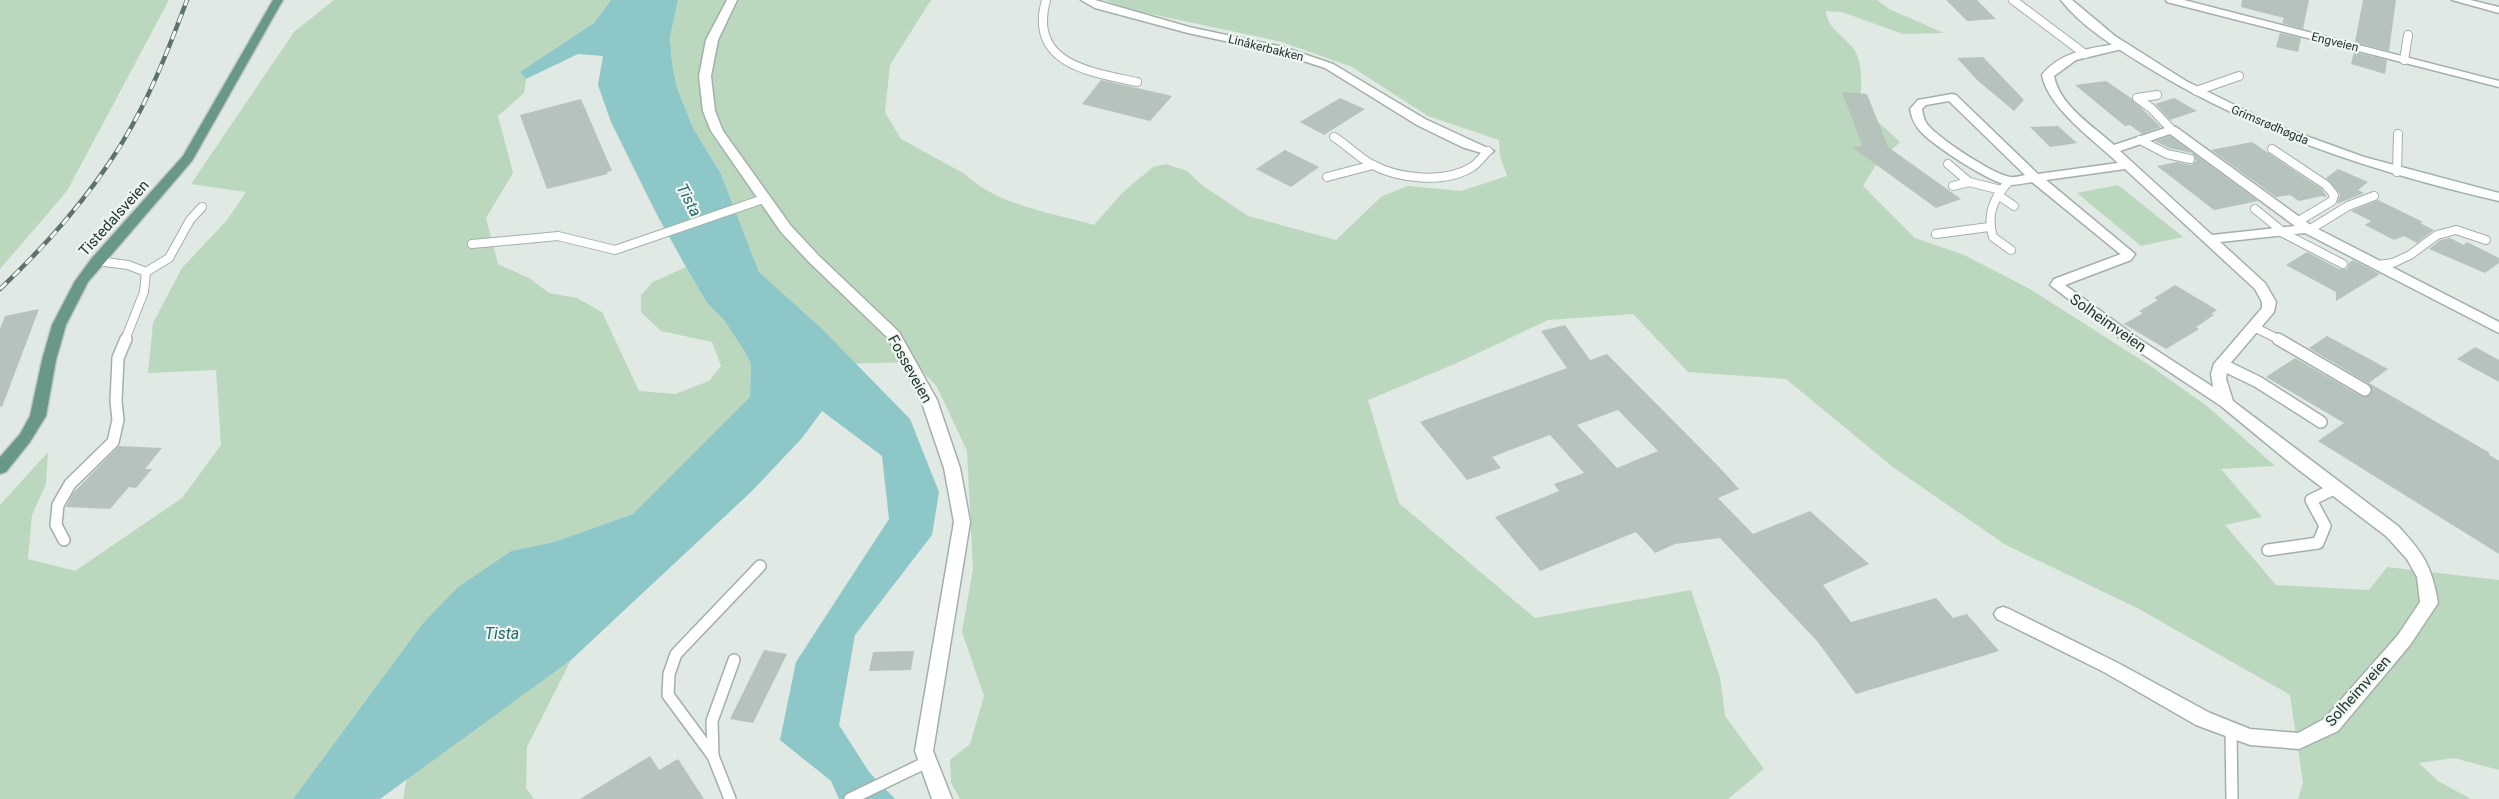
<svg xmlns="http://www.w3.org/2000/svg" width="2499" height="799" viewBox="0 0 2499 799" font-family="Roboto,sans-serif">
	<rect width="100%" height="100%" fill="#e0e9e3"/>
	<g fill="#bbd8be">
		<polygon points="0,0 169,0 67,191 0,269"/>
		<polygon points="334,0 611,0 594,23 521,72 526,79 524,93 498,116 513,173 486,218 498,264 529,278 549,293 577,298 602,312 639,391 675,394 709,381 721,366 712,342 661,331 641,312 641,295 653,282 686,267 707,303 724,320 745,352 751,364 750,397 633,514 554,542 511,551 458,587 423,623 293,799 0,799 0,505 48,452 46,484 32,515 28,559 75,571 182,498 221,445 216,370 148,373 153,323 182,268 227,220 246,192 191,184 294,32"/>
		<path d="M 678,0 L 931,0 L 890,65 L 885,112 L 901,139 L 965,174 C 994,204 1055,214 1094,225 L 1122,193 L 1153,167 L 1166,164 L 1187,171 L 1202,185 L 1248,216 L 1336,240 L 1382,196 L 1408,186 L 1461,191 L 1507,176 L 1500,156 L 1499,140 L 1428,116 L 1352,67 L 1282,42 L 1128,9 L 1105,0 L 1877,0 L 1889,9 L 1944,33 L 1903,34 L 1842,12 L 1826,11 C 1827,28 1843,35 1853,48 C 1864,63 1861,88 1860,105 L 1900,142 L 1877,163 L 1863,186 L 1915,238 L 1964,255 L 2030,289 L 2149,365 L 2207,406 L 2275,466 L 2221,469 L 2262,517 L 2225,525 L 2276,585 L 2369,590 L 2387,567 L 2499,580 L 2499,770 L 2454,758 L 2419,763 L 2438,781 L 2471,799 L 2298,799 L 2303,783 L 2290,695 L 2139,609 L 2006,545 L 1894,468 L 1786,379 L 1688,372 L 1633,314 L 1548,320 L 1457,363 L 1368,400 L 1399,503 L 1535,618 L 1691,590 L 1720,678 L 1725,716 L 1764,769 L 1728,799 L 960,799 L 951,783 L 950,760 L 970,744 L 984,696 L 962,632 L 973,569 L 967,451 L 937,387 L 914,362 L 836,364 L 784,296 L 759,272 L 721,174 L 693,128 L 677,88 L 672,63 L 670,36 Z"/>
		<polygon points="2118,185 2183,237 2141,246 2077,193"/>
		<polygon points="571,660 527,747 526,788 534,799 403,799 407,777 514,692"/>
	</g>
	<polygon fill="#8dc7c8" points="611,0 678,0 670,37 672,63 677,88 693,128 721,174 759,272 822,329 910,419 939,492 932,535 855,635 839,725 869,772 895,799 839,799 831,781 780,740 796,662 889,519 882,456 822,411 802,438 752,491 571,660 380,799 293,799 423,623 458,587 511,551 554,542 633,514 750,397 751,364 745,352 724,320 707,303 686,267 656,213 611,122 598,85 603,56 578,54 526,79 520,72 594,23"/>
	<g fill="#b5c3bc" fill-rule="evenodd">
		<polygon points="1946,0 1977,0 1996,19 1967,21"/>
		<polygon points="2242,0 2309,0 2303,29 2282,23 2284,18 2241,7"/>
		<polygon points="2363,0 2396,0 2389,51 2355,42"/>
		<polygon points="2280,33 2301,38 2298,52 2276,47"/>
		<polygon points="2354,52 2387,60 2385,74 2351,64"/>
		<polygon points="1983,57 2024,100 2014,111 1976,79 1957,58"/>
		<polygon points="1101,80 1137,88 1172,96 1150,121 1082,104"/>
		<polygon points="2106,81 2131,98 2161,127 2142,134 2130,125 2125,126 2075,85"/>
		<polygon points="1842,92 1867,94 1888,147 1961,199 1936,208 1853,148 1862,145"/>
		<polygon points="1340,98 1365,109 1324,135 1300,122"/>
		<polygon points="2174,98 2197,111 2170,120 2155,104"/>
		<polygon points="581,99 612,171 607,172 608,174 547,189 520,115"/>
		<polygon points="2058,126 2077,143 2050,147 2030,127"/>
		<polygon points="2170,136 2258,201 2214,210 2157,166 2177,162 2191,165 2196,161 2192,153 2169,148 2155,141"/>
		<polygon points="2252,142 2322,189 2327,197 2321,196 2299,201 2290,195 2276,197 2211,150"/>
		<polygon points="1285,150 1319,167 1291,187 1256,169"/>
		<polygon points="2338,169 2368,182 2358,190 2364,193 2337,204 2340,194 2326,178"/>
		<polygon points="2378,200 2423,222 2420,223 2434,230 2417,243 2404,236 2394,240 2365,225 2371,221 2351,211"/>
		<polygon points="2450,238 2464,245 2467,242 2499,258 2499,263 2485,273 2429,249 2440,240"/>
		<polygon points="2307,252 2339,269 2347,269 2349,263 2353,260 2380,274 2336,301 2336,292 2286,265"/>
		<polygon points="2175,285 2217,310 2211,314 2214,315 2196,327 2199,329 2166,349 2124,324 2143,313 2139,311 2158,300 2154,298"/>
		<polygon points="39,309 2,407 0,406 0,329 5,316"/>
		<path d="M 1565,325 L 1590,360 L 1607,354 L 1721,469 L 1739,489 L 1718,498 L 1753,534 L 1810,511 L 1869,564 L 1823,585 L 1851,622 L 1936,598 L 1953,618 L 1967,614 L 1999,651 L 1856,694 L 1817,641 L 1720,538 L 1675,544 L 1655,553 L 1636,532 L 1540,571 L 1495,517 L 1559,491 L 1554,484 L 1584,473 L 1550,435 L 1492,457 L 1501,468 L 1467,480 L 1420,422 L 1567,368 L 1541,331 ZM 1618,410 L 1658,451 L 1617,468 L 1577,425 Z"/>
		<polygon points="2327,336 2388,369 2369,383 2490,453 2488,454 2499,461 2499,554 2318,441 2344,423 2266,377 2295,358 2361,396 2369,396 2372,391 2369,384 2309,348"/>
		<polygon points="2475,347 2499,360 2499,382 2457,359"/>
		<polygon points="119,446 162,448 145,469 152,469 136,488 129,487 110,509 66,507 73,493"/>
		<polygon points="764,650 787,654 753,723 730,719"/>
		<polygon points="914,651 911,670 869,671 873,652"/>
		<polygon points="650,756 659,770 678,759 704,799 580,799"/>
	</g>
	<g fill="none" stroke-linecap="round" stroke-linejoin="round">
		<defs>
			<g id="service-far1">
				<path d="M 1046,0 C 1028,64 1090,72 1137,82"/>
				<polyline points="2013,0 2085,54"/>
				<polyline points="2404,60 2408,35"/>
				<polyline points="2196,91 2239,76"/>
				<polyline points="2157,95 2137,98 2151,108 2172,130"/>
				<path d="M 1334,137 C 1347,145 1358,157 1371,164 C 1398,179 1445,184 1472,167 C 1478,163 1483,156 1488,151"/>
				<polyline points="2140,140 2167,154 2190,159"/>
				<polyline points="2272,149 2326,185 2334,195 2332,201 2297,222"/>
				<polyline points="1948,164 1969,182 2001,190"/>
				<polyline points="2397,172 2398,134"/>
				<polyline points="1327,177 1373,165"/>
				<path d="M 2009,181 C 1994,198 1986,214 1993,237 L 2011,250"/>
				<polyline points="1953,186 1969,182"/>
				<polyline points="1998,195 2014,206"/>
				<polyline points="2255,209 2283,232"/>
				<polyline points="2309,230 2348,206 2374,196"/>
				<polyline points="2281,232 2343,264"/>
				<polyline points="1936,234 1989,227"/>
				<polyline points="472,244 558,236 615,250 766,198"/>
				<polyline points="97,261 128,265 146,272 144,292 125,340"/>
				<polyline points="2379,265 2393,263 2410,255 2437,235 2456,230 2486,240"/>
				<polyline points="146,272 169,258 190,220 202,207"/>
				<polyline points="2254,327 2280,340"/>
			</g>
			<g id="service">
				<polyline points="2278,339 2365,390"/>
				<polyline points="2221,364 2258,382 2321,422"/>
				<polyline points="64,540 56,525 58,505 70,484 113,442 118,420 116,401 118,358 126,339"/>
				<polyline points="2268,550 2318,543 2325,526 2311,500 2336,488"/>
				<polyline points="2231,730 2232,799"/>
				<polyline points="713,756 668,695 669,674 676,654 760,566"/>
				<polyline points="730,799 713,756 712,721 734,660"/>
				<polyline points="850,799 929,761"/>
			</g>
			<g id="minor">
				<polygon points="727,0 737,0 718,40 711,76 715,111 723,131 791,226 819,256 899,332 937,400 960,468 970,522 933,751 952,799 932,799 915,751 954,522 944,468 921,400 888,338 809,262 781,232 711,131 703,111 699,76 706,40"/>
				<polygon points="1081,0 1095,0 1189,27 1283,47 1333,64 1425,119 1494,151 1488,155 1462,147 1417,125 1325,68 1276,52 1188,33 1095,8"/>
				<polygon points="2166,0 2184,0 2499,81 2499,87 2167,2"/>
				<polygon points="2452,0 2470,0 2499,7 2499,13"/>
				<path d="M 2122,43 L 2126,44 L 2126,48 L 2076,60 L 2054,76 C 2059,105 2093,126 2114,145 L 2168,127 L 2176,127 L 2312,226 L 2499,322 L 2499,333 L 2305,233 L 2220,242 L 2265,283 L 2276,302 L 2274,312 L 2228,366 L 2226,379 L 2233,401 L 2398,526 C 2423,553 2432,566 2438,603 L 2410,645 L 2338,731 L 2299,749 L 2250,745 L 2196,725 L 2104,672 L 1997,619 L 1994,614 L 1997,609 L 2003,607 L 2009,609 L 2116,662 L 2210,713 L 2250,729 L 2298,733 L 2324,719 L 2398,635 L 2420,602 L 2417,577 L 2407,559 L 2386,536 L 2295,467 L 2221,406 L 2129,345 L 2050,285 L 2054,279 L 2121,254 L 2119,253 L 2032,182 C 2025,183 2016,185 2009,185 C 1990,183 1936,147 1922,133 C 1915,126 1912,119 1910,109 L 1918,100 L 1952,94 L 1956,95 L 2038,174 L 2118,163 C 2094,140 2048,108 2042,75 C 2061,50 2094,48 2122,43 ZM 1949,101 L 2025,175 C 2020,176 2014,178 2010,177 C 1992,174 1938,138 1927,124 C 1924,120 1923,115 1922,109 L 1926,105 ZM 2170,134 L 2295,226 L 2212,235 L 2120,151 ZM 2125,169 L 2255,289 L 2262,302 L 2262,308 L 2214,364 L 2211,374 L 2213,387 L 2139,339 L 2065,285 L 2131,260 L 2135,254 L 2046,180 Z"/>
			</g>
			<path id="secondary" d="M 2061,0 L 2072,0 L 2115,36 L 2186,81 L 2273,124 L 2364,157 L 2499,193 L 2499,201 C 2373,172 2254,133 2144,65 C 2115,47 2082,27 2061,0 Z"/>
			<polygon id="primary" points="273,0 283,0 192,161 88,282 66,325 56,360 46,416 30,442 6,472 0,474 0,457 20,434 30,416 42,360 52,325 75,281 92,258 183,156"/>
		</defs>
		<use href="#service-far1" stroke="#a3b0a9" stroke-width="10"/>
		<use href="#service" stroke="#a3b0a9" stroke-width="14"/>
		<use href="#minor" stroke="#a3b0a9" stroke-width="3"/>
		<use href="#secondary" stroke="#a0b3aa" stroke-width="3"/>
		<use href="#primary" stroke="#c1c7c5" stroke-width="3"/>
		<use href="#service-far1" stroke="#fff" stroke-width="8"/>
		<use href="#service" stroke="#fff" stroke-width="11"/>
		<use href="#minor" fill="#fff" fill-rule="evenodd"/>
		<use href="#secondary" fill="#fff" fill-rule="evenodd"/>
		<use href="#primary" fill="#699986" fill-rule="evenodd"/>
		<defs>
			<path id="rail" d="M 0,289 C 56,236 106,178 141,109 C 159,74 173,37 187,0"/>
		</defs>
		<use href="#rail" stroke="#5d736a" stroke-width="4.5"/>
		<use href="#rail" stroke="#f0f6f2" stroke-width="3" stroke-dasharray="9" stroke-linecap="butt"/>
	</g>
	<g text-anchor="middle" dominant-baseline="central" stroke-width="4.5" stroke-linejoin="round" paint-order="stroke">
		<g font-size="12" fill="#22372f" stroke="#f0f6f2">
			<text transform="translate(2335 42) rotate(14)">Engveien</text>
			<text transform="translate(1266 48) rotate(14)">Linåkerbakken</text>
			<text transform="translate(2270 125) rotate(23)">Grimsrødhøgda</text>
		</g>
		<g font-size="15" fill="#22372f" stroke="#f0f6f2">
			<text transform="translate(114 218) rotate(-48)">Tistedalsveien</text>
			<text transform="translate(2108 323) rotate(35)">Solheimveien</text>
			<text transform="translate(910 369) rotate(61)">Fosseveien</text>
			<text transform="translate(2358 691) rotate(-48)">Solheimveien</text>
		</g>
		<g font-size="16" font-style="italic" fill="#246a6c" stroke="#f0f6f2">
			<text transform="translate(689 200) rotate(62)">Tista</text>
			<text x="502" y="633">Tista</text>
		</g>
	</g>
</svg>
